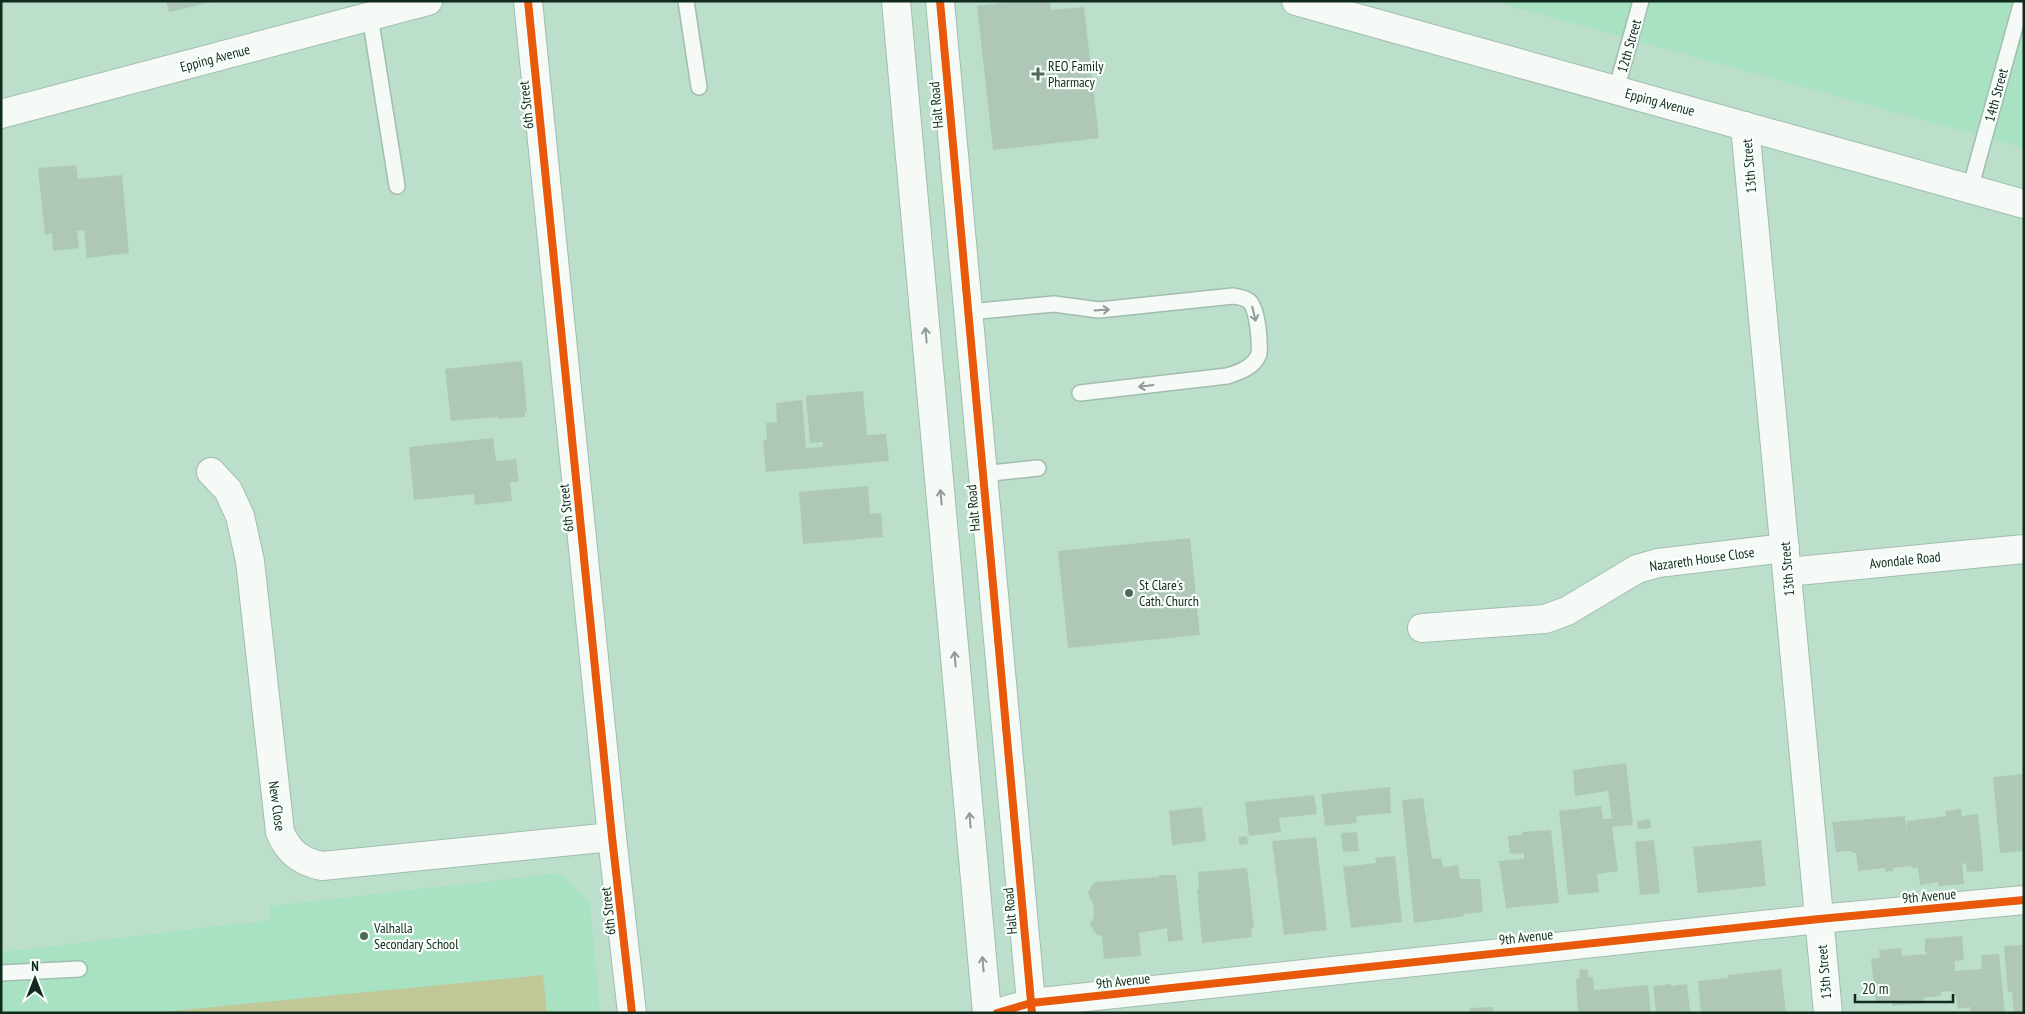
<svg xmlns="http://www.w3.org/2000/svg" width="2025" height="1014" viewBox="0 0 2025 1014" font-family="'PT Sans Narrow',sans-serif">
	<rect width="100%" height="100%" fill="#bcdfcc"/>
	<g fill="#a9e1c3">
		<polygon points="1492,1 2024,1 2024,148"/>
		<polygon points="560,873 590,904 600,1013 1,1013 1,952 270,920 269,906"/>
	</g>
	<polygon fill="#bfc896" points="543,975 547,1013 161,1013 161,1012"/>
	<g fill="#afc7b7">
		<polygon points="166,1 211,1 211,2 169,12"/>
		<polygon points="1016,1 1050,1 1051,10 1084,7 1099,138 993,150 977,6"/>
		<polygon points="76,165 78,179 122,175 129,253 87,258 84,230 77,231 79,248 53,251 52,233 45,235 38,168"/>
		<polygon points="522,361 527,412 525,412 525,417 498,419 498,417 451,421 445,369"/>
		<polygon points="863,391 867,435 886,434 889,461 766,472 763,440 767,440 766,423 777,422 776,403 802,400 806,448 823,447 823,442 810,443 806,396"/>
		<polygon points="493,438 496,461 516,459 519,482 510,482 512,501 475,505 474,494 414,500 409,447"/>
		<polygon points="868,486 870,514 881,513 883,537 803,544 799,492"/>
		<polygon points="1190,538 1200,635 1068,648 1058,551"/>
		<polygon points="1626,763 1633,825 1612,827 1618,871 1597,874 1599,892 1568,895 1559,811 1601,806 1603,819 1612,819 1608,791 1575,796 1573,770"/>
		<polygon points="2024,774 2024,851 2000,853 1993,777"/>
		<polygon points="1390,787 1391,813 1356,816 1357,823 1325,826 1321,794"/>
		<polygon points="1314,795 1317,814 1279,818 1281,832 1249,836 1245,802"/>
		<polygon points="1423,798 1432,859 1441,858 1443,867 1458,865 1460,879 1480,879 1483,912 1464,914 1464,916 1414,923 1402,800"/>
		<polygon points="1202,807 1206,841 1172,845 1169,811"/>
		<polygon points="1961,809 1962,816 1978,814 1983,861 1983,871 1967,872 1966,863 1962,864 1964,884 1938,886 1938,882 1920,885 1918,868 1912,868 1912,866 1893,868 1894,871 1885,872 1885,868 1858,871 1856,853 1853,853 1852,851 1836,852 1832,822 1905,816 1907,832 1907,821 1946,816 1945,811"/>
		<polygon points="1650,819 1651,828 1638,829 1637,821"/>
		<polygon points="1551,830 1559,903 1506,908 1499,861 1524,859 1524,853 1510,854 1508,836 1522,835 1522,832"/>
		<polygon points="1357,832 1359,851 1343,852 1341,833"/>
		<polygon points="1247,836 1248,844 1239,845 1239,837"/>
		<polygon points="1316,837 1327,930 1284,935 1272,841"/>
		<polygon points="1654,840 1660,893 1640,895 1635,842"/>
		<polygon points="1761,840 1766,886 1698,893 1693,847"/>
		<polygon points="1395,856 1402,922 1351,928 1343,867 1376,863 1375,858"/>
		<polygon points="1247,868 1254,928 1251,928 1252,937 1202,943 1197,890 1199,889 1198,872"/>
		<polygon points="1159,875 1176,875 1183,940 1168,942 1167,928 1139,933 1141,956 1104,959 1102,936 1097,935 1090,925 1094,916 1093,902 1090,899 1088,892 1092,885 1096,882 1156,877 1159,878"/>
		<polygon points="1962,936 1964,960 1955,961 1955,971 1982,969 1981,955 1999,954 2005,1013 1971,1013 1970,1007 1958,1009 1956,996 1954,996 1953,991 1941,992 1941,996 1923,998 1923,1003 1892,1006 1892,1003 1889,1002 1876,1003 1871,959 1880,958 1879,950 1901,948 1902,956 1928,954 1925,952 1925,939"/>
		<polygon points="2024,945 2024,1013 2014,1013 2012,992 2008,992 2004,946"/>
		<polygon points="1587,969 1589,978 1593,977 1594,990 1648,985 1651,1013 1577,1013 1578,1011 1576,979 1580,978 1579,970"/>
		<polygon points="1781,969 1786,1013 1701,1013 1698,981 1728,978 1728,975"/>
		<polygon points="1671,984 1671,986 1687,984 1690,1011 1656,1013 1653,986"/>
		<polygon points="1493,1007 1493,1013 1471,1013 1470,1008"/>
	</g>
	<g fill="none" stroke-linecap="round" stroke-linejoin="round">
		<defs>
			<g id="lane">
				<polyline points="686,1 699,87"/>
				<polyline points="370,16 397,186"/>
				<polyline points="1616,90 1641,1"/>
				<polyline points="1970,189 2022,1"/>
				<path d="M 968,312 L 1054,304 L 1099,310 L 1233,296 C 1238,297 1244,297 1249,301 C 1258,309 1260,342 1259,354 C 1254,367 1240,372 1227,376 L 1080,393"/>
				<polyline points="982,474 1038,468"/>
				<polyline points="1,973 79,969"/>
			</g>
			<g id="street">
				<polyline points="528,1 612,837 632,1013"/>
				<polyline points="1,114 428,1"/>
				<polyline points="1745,126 1828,1013"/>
				<path d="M 211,472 L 228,490 L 240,516 L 250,561 L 280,832 C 288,852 301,862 322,866 L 612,837"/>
				<polyline points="1787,572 2024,549"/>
				<polyline points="1422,628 1545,619 1567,611 1637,569 1658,563 1785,548"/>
				<polyline points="997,1013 1031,1003 1819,919 2024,900"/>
			</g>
			<g id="secondary">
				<polyline points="896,1 987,1013"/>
				<polyline points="940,1 1032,1013"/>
				<polyline points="1296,1 2024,204"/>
			</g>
		</defs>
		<use href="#lane" stroke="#a2bdaf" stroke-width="18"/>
		<use href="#street" stroke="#a2bdaf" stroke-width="30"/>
		<use href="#secondary" stroke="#a2bdaf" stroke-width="30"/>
		<use href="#lane" stroke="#f5faf7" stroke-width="15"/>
		<use href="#street" stroke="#f5faf7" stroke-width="28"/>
		<use href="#secondary" stroke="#f5faf7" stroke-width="28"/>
		<defs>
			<g id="cycleway">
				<polyline points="528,1 612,837 632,1013"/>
				<polyline points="940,1 1032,1013"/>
				<polyline points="997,1013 1031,1003 1819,919 2024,900"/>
			</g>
		</defs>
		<use href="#cycleway" stroke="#f9fffb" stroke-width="11"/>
		<use href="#cycleway" stroke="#e8590c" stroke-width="8"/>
	</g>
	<defs><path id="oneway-shaft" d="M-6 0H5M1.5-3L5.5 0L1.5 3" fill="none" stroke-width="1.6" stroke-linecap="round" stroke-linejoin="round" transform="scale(1.25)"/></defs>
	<g stroke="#8e9c95">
		<use href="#oneway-shaft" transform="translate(1102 310) rotate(-4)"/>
		<use href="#oneway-shaft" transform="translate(1254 314) rotate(76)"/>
		<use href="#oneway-shaft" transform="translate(926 335) rotate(-95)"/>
		<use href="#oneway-shaft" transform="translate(1146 386) rotate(173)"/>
		<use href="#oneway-shaft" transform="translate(941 497) rotate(-95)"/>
		<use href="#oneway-shaft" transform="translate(955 659) rotate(-95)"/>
		<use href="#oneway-shaft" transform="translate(970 820) rotate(-95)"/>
		<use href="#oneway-shaft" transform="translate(983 964) rotate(-95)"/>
	</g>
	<g fill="#4c695a" stroke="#f9fffb" stroke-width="2">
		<path d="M1035.5 66.5h5v5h5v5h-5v5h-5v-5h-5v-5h5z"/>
		<circle cx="1129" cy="593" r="5"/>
		<circle cx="364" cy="936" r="5"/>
	</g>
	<g text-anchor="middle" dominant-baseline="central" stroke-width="4.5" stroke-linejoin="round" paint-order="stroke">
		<g font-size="14" fill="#102a1d" stroke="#f9fffb">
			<text transform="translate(1629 46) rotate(-74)">12th Street</text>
			<text transform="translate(215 58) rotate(-15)">Epping Avenue</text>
			<text transform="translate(1996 95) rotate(-75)">14th Street</text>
			<text transform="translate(1660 102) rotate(15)">Epping Avenue</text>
			<text transform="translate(526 105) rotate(-96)">6th Street</text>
			<text transform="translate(936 105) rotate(-95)">Halt Road</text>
			<text transform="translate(1749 166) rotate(-95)">13th Street</text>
			<text transform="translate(566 508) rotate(-96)">6th Street</text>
			<text transform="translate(973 508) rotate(-95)">Halt Road</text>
			<text transform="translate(1702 559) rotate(-8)">Nazareth House Close</text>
			<text transform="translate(1905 560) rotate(-6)">Avondale Road</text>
			<text transform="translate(1787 569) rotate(-95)">13th Street</text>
			<text transform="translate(277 806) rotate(82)">New Close</text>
			<text transform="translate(1929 896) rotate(-5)">9th Avenue</text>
			<text transform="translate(608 911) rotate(-96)">6th Street</text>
			<text transform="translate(1010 911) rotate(-95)">Halt Road</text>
			<text transform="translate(1526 937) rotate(-6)">9th Avenue</text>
			<text transform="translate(1824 972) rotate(-95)">13th Street</text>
			<text transform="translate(1123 981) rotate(-6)">9th Avenue</text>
		</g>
		<g font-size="14" fill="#102a1d" stroke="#f9fffb" text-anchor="start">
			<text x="1048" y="66">REO Family<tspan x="1048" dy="16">Pharmacy</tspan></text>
			<text x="1139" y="585">St Clare's<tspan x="1139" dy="16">Cath. Church</tspan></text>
			<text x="374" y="928">Valhalla<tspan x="374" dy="16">Secondary School</tspan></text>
		</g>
	</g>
	<rect width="2025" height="1014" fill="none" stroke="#102a1d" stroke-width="5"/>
	<g transform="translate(35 979)" stroke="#f9fffb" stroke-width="4" paint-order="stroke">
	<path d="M0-4L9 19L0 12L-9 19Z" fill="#102a1d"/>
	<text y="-8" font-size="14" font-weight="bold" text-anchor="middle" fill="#102a1d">N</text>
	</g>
	<path d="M1855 994v8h98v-8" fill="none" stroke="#102a1d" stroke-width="2.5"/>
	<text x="1862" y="994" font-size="15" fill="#102a1d" stroke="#f9fffb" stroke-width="4" paint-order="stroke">20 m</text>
</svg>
